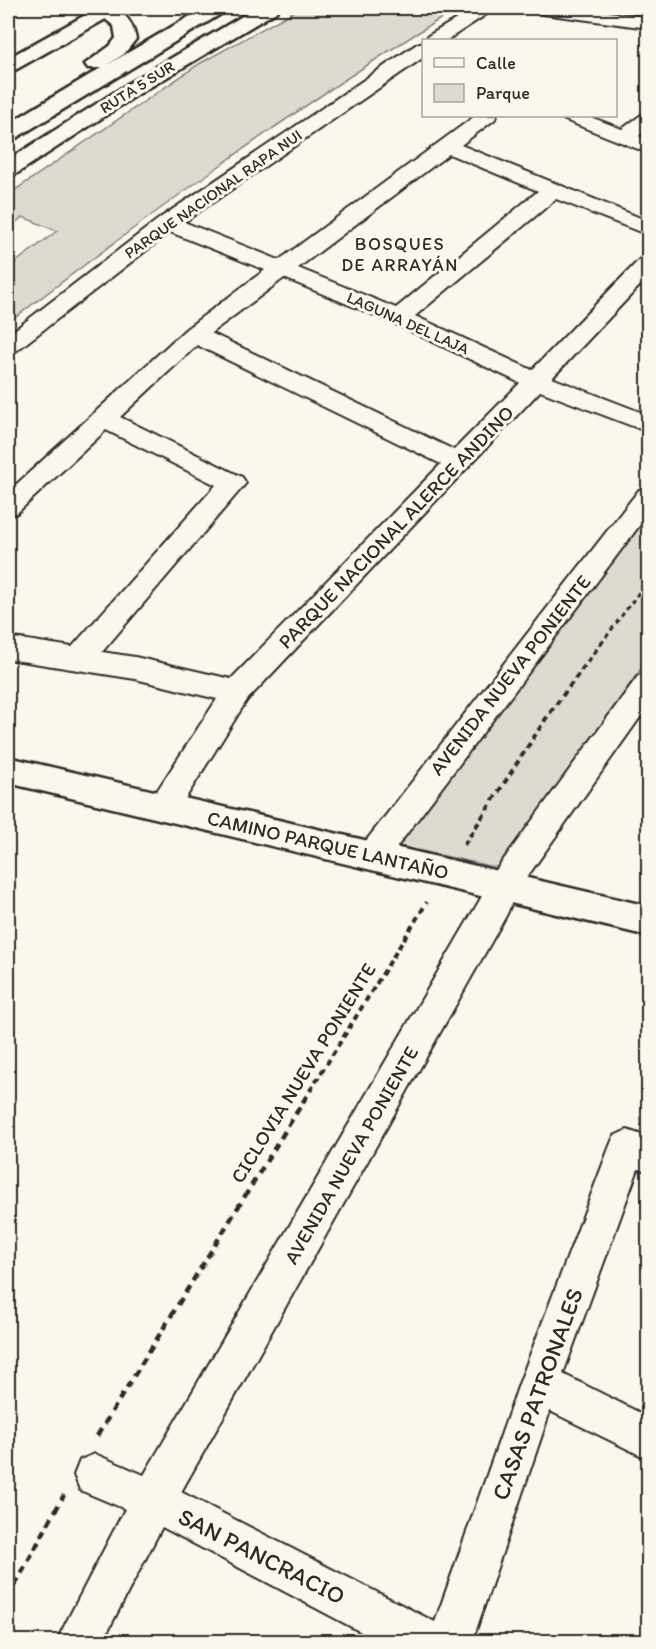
<svg xmlns="http://www.w3.org/2000/svg" width="656" height="1649" viewBox="0 0 656 1649" font-family="Itim,sans-serif">
	<rect width="100%" height="100%" fill="#fbf7ec"/>
	<filter id="ink" filterUnits="userSpaceOnUse"><feTurbulence type="fractalNoise" baseFrequency=".0167" numOctaves="2"/><feDisplacementMap in="SourceGraphic" scale="12" xChannelSelector="R" yChannelSelector="G"/><feConvolveMatrix kernelMatrix="1 2 1 2 8 2 1 2 1" color-interpolation-filters="sRGB"/></filter>
	<g filter="url(#ink)">
		<g fill="#dddad0" stroke="#84827e" stroke-width="1.5">
			<path d="M 300,8 L 458,8 C 301,103 153,212 8,323 L 8,268 L 57,231 L 23,217 L 8,228 L 8,195 L 199,64 Z"/>
			<polygon points="648,512 648,659 499,868 394,845"/>
		</g>
		<g fill="none" stroke-linecap="round" stroke-linejoin="round">
			<polyline stroke="#7b7a75" stroke-width="10" points="643,8 648,8"/>
			<defs>
				<g id="street">
					<polygon points="475,8 496,8 447,40 426,40 428,36"/>
					<polygon points="534,8 578,8 648,17 648,28 543,14 536,12"/>
					<path d="M 424,42 L 424,57 L 184,222 L 279,260 L 475,116 L 497,116 L 494,120 L 461,145 L 648,221 L 648,235 L 556,199 L 415,316 L 532,370 L 640,259 L 648,257 L 648,277 L 552,378 L 648,415 L 648,432 L 540,391 L 247,700 L 175,815 L 164,819 L 153,815 L 148,806 L 153,797 L 217,699 L 135,679 L 8,659 L 8,637 L 72,647 L 216,485 L 106,430 L 17,513 L 8,516 L 8,492 L 186,329 L 265,270 L 170,232 L 16,351 L 8,353 L 8,335 L 160,218 L 417,44 ZM 449,154 L 538,191 L 396,308 L 298,268 ZM 284,278 L 391,322 L 520,383 L 454,450 L 211,333 ZM 197,345 L 441,464 L 231,679 L 135,657 L 102,652 L 246,483 L 242,477 L 120,417 Z"/>
					<polygon points="648,113 648,128 639,136 648,140 648,153 565,120 562,116 588,116 622,129 641,115"/>
					<polygon points="648,487 648,514 384,864 373,868 362,864 357,855 362,846 639,490"/>
					<polygon points="648,673 648,706 515,894 507,914 181,1492 435,1622 519,1384 609,1148 614,1136 627,1130 648,1137 648,1171 638,1169 563,1374 648,1417 648,1459 550,1411 472,1642 380,1642 162,1527 102,1642 56,1642 125,1509 80,1490 74,1475 80,1460 95,1454 144,1475 481,898 491,877 638,676"/>
				</g>
				<g id="secondary">
					<polygon points="98,8 121,8 118,12 15,70 8,72 8,58"/>
					<polygon points="8,757 648,906 648,936 8,783"/>
				</g>
				<g id="highway">
					<path d="M 98,8 C 121,8 131,16 136,39 L 124,54 L 107,65 L 204,8 L 227,8 L 224,12 L 16,138 L 8,139 L 8,124 L 101,68 L 88,68 L 85,64 L 110,46 L 116,38 L 114,26 L 95,11 Z"/>
					<polygon points="256,8 279,8 276,12 140,93 16,174 8,175 8,160 126,85"/>
				</g>
			</defs>
			<use href="#street" stroke="#2b2b2b" stroke-width="4"/>
			<use href="#secondary" stroke="#2b2b2b" stroke-width="5"/>
			<use href="#highway" stroke="#2b2b2b" stroke-width="5"/>
			<polyline stroke="#2b2b2b" stroke-width="3" stroke-dasharray="4.5 4" stroke-linecap="butt" points="601,644 648,580"/>
			<g stroke="#2b2b2b" stroke-width="4" stroke-dasharray="6 4.5" stroke-linecap="butt">
				<polyline points="464,845 547,717 602,642"/>
				<polyline points="310,1091 427,902"/>
			</g>
			<g stroke="#2b2b2b" stroke-width="4.5" stroke-dasharray="8 6" stroke-linecap="butt">
				<polyline points="97,1436 311,1089"/>
				<polyline points="8,1598 64,1495"/>
			</g>
			<use href="#street" fill="#fbf7ec" fill-rule="evenodd"/>
			<use href="#secondary" fill="#fbf7ec" fill-rule="evenodd"/>
			<use href="#highway" fill="#fbf7ec" fill-rule="evenodd"/>
		</g>
	</g>
	<g text-anchor="middle" dominant-baseline="central" stroke-width="6" stroke-linejoin="round" paint-order="stroke">
		<g font-size="16" fill="#2b2b2b" stroke="#fbf7ec">
			<text transform="translate(137 87) rotate(-32)">RUTA 5 SUR</text>
			<text transform="translate(213 194) rotate(-35)">PARQUE NACIONAL RAPA NUI</text>
			<text transform="translate(408 323) rotate(24)">LAGUNA DEL LAJA</text>
		</g>
		<g font-size="18" letter-spacing="1.5" fill="#2b2b2b" stroke="#fbf7ec">
			<text x="400" y="244">BOSQUES<tspan x="400" dy="21">DE ARRAYÁN</tspan></text>
		</g>
		<g font-size="20" fill="#2b2b2b" stroke="#fbf7ec">
			<text transform="translate(396 527) rotate(-46)">PARQUE NACIONAL ALERCE ANDINO</text>
			<text transform="translate(510 675) rotate(-52)">AVENIDA NUEVA PONIENTE</text>
			<text transform="translate(328 845) rotate(13)">CAMINO PARQUE LANTAÑO</text>
			<text transform="translate(303 1073) rotate(-58)">CICLOVIA NUEVA PONIENTE</text>
			<text transform="translate(351 1155) rotate(-60)">AVENIDA NUEVA PONIENTE</text>
		</g>
		<g font-size="24" fill="#2b2b2b" stroke="#fbf7ec">
			<text transform="translate(537 1394) rotate(-70)">CASAS PATRONALES</text>
			<text transform="translate(262 1556) rotate(27)">SAN PANCRACIO</text>
		</g>
	</g>
	<rect width="656" height="1649" fill="none" stroke="#fbf7ec" stroke-width="30"/>
	<rect x="15" y="15" width="626" height="1619" fill="none" stroke="#2b2b2b" stroke-width="2" filter="url(#ink)"/>
	<rect x="422" y="39" width="195" height="78" fill="#fbf7ec" stroke="#a8a59f" stroke-width="1.5"/>
	<rect x="434" y="58" width="30" height="9" fill="#fbf7ec" stroke="#a8a59f" stroke-width="1.5"/>
	<text x="476" y="69" font-size="18" fill="#2b2b2b">Calle</text>
	<rect x="434" y="84" width="30" height="18" fill="#dddad0" stroke="#a8a59f" stroke-width="1.5"/>
	<text x="476" y="99" font-size="18" fill="#2b2b2b">Parque</text>
</svg>
